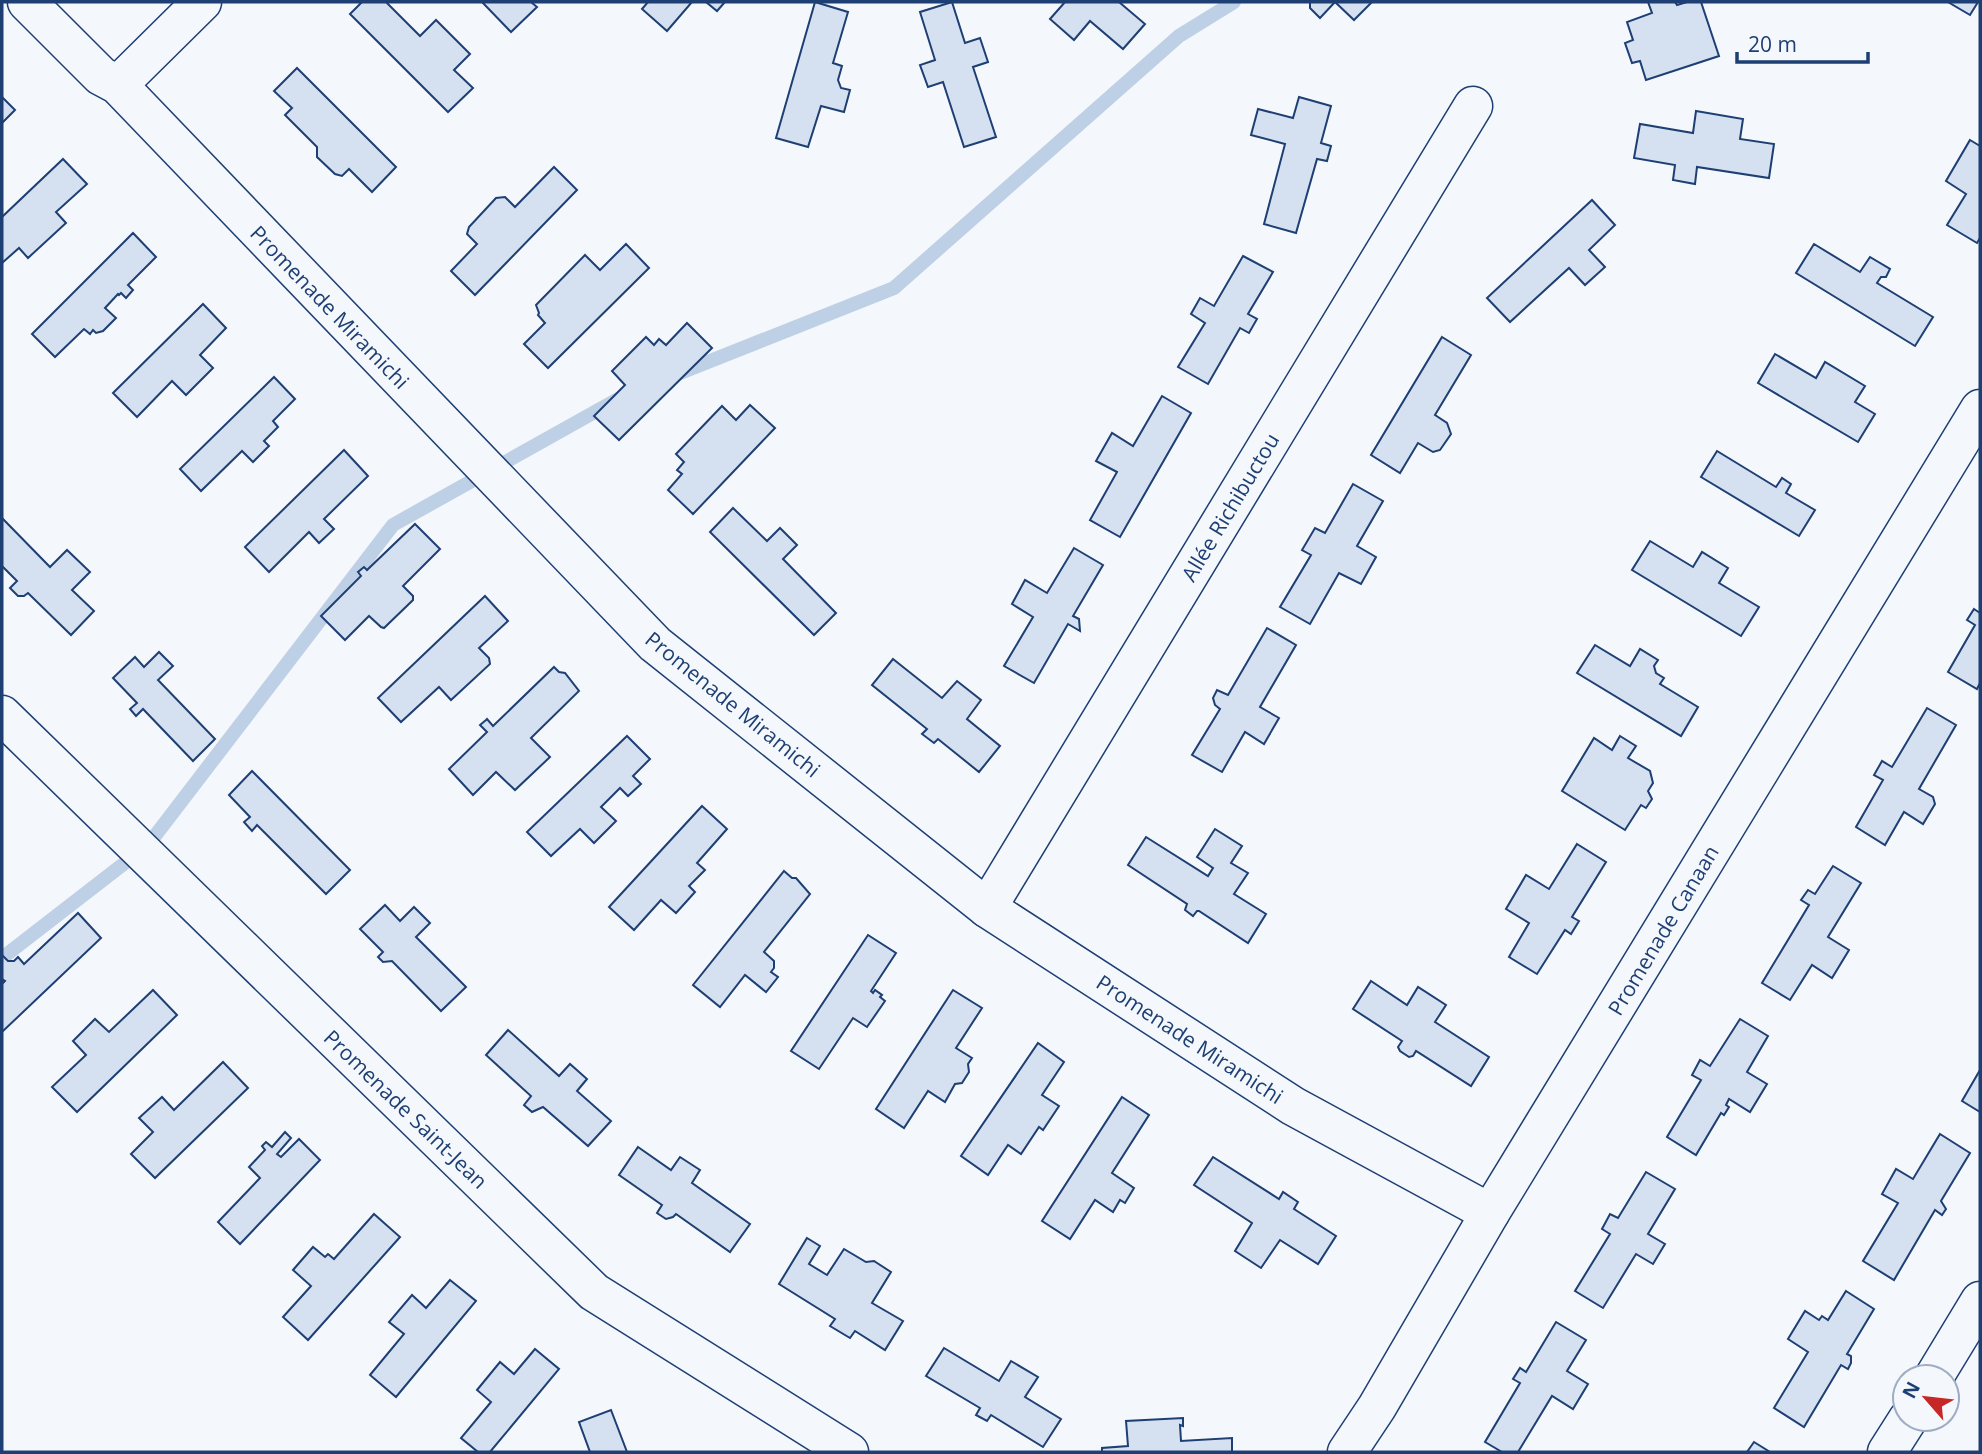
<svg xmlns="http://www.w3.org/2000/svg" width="1982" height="1454" viewBox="0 0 1982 1454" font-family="'Open Sans',sans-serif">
	<rect width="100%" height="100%" fill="#f4f7fb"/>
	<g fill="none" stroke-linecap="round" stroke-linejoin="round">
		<g stroke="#bed0e5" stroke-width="14">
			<polyline points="675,375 894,288 1179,36 1234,2"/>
			<polyline points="2,958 148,845 393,525 618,399"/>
		</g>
	</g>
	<g fill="#d5e0f0" stroke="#1d3f73" stroke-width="2">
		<polygon points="362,2 386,2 420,36 436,20 470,54 454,70 473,88 448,112 350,14"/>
		<polygon points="482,2 531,2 537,7 511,32"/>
		<polygon points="648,2 692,2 667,31 642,9"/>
		<polygon points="706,2 725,2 717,11"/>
		<polygon points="815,2 848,12 833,63 842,66 838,80 841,88 850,90 844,112 821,106 808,147 776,138"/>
		<polygon points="952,2 965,43 980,38 988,62 973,67 996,137 964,147 943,82 928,87 920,65 935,60 920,12"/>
		<polygon points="1065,2 1119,2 1145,24 1123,49 1090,21 1074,40 1050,19"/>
		<polygon points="1310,2 1372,2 1354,20 1335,2 1320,18 1310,8"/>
		<polygon points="1648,2 1675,2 1677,5 1687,2 1701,2 1719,56 1646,80 1640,61 1632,63 1625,43 1633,40 1627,22 1652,13"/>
		<polygon points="1948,2 1978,2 1970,15"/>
		<polygon points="297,68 396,167 372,192 349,169 342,176 335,174 317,157 317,147 285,115 292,108 274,91"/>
		<polygon points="2,97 15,110 2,123"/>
		<polygon points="1299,97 1331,106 1321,143 1331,146 1327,161 1317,159 1296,233 1264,224 1285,144 1251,135 1258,109 1293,118"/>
		<polygon points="1696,111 1743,119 1740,139 1774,144 1769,178 1697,167 1695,184 1673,180 1675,165 1634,158 1640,124 1693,133"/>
		<polygon points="1970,140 1980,146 1980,238 1977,243 1947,225 1966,194 1946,181"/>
		<polygon points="63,159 87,184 56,212 66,223 28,258 19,248 2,263 2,217"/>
		<polygon points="554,167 577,190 475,295 451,271 477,244 467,234 469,227 496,198 505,197 515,207"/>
		<polygon points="1592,200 1615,225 1589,250 1605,267 1585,285 1569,268 1510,322 1487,298"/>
		<polygon points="133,233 156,257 128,285 133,290 126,298 121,293 119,295 118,294 105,308 116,318 103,331 96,333 93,330 90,334 84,329 55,357 32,334"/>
		<polygon points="626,244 649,268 548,368 524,344 545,323 538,315 539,313 536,305 585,255 600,270"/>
		<polygon points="1814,244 1860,272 1870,257 1890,269 1886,277 1881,277 1877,283 1933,317 1915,346 1796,273"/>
		<polygon points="1243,256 1273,272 1248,314 1257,319 1249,333 1240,328 1208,384 1178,367 1205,323 1191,314 1200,298 1214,306"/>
		<polygon points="203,304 226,328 200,355 213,368 186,395 172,381 137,417 113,393"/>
		<polygon points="687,323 712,348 619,440 594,416 625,385 612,371 646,337 654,345 659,339 666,345"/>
		<polygon points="1442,337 1471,355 1435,415 1447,423 1451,434 1440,450 1433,452 1418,443 1400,473 1371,455"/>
		<polygon points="1775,354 1816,378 1825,362 1865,386 1855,402 1875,414 1858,442 1758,383"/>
		<polygon points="274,377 295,399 273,421 278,427 264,441 269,446 253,462 242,451 201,491 180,469"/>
		<polygon points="1162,396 1191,413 1120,537 1090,520 1117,472 1096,461 1112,433 1133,446"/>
		<polygon points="750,405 775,428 693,514 668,490 682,474 677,470 684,462 676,454 722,406 736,420"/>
		<polygon points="344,450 368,476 324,519 334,529 319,543 309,532 269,572 245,547"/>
		<polygon points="1717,451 1776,487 1782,478 1791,484 1786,493 1815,510 1799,536 1701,477"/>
		<polygon points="1353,484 1383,501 1357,546 1376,557 1361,584 1339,573 1310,624 1280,607 1311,555 1302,550 1315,528 1325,533"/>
		<polygon points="733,508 767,541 780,528 797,545 783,559 836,613 814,635 710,532"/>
		<polygon points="2,518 50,567 67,550 90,572 72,590 94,611 71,635 28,593 24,596 18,596 10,588 17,581 2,566"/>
		<polygon points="415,524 440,549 403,586 413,596 413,600 384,628 381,627 369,616 345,640 321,616 361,576 358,572 364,567 367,570"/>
		<polygon points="1650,541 1693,567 1702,552 1728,568 1719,583 1759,607 1741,636 1632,570"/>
		<polygon points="1074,548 1103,565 1073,616 1079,619 1080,631 1068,624 1034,683 1004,666 1033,617 1012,604 1025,580 1047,593"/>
		<polygon points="485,596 508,621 479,648 489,658 490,664 451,700 439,687 401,722 378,698"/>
		<polygon points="1974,609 1980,613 1980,683 1977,689 1948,672 1975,625 1967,620"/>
		<polygon points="1267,628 1296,645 1260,707 1279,718 1264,744 1245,732 1222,772 1192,755 1220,709 1215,705 1213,698 1217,690 1228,695"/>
		<polygon points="1595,645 1630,666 1640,649 1658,660 1654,666 1656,673 1664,678 1660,684 1698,707 1681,736 1577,673"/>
		<polygon points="159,652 173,666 158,680 215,739 193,761 143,709 136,716 130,709 137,703 113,678 135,657 144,667"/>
		<polygon points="893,659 942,698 957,681 981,700 967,719 1000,746 979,772 938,739 934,743 922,734 927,729 872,685"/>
		<polygon points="554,667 559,672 565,673 579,691 531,738 550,757 515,790 496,772 473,795 449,769 487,732 480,725 486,720 487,719 493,726"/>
		<polygon points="1927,708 1956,725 1919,789 1933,797 1935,804 1923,824 1904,812 1885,845 1856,827 1883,780 1874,775 1882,761 1892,767"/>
		<polygon points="627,736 650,759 633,776 641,784 628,796 620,788 601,807 616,821 594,843 580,829 551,856 527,832"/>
		<polygon points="1620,736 1636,746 1628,758 1650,771 1653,783 1648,791 1652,799 1646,808 1641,805 1625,830 1562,791 1594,738 1612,750"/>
		<polygon points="252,771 350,870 326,894 257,825 252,831 244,822 250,817 229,795"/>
		<polygon points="702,806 727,829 697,863 705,870 689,886 695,892 676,913 661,900 634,930 609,907"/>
		<polygon points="1215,829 1242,846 1231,863 1248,873 1234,894 1266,914 1248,943 1199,911 1197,911 1193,916 1185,910 1187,904 1128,865 1146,837 1208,876 1213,868 1197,857"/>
		<polygon points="1577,844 1606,862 1572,917 1579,921 1571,934 1565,930 1537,974 1509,957 1529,923 1506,909 1526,875 1549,889"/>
		<polygon points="1833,866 1861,883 1828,937 1849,950 1832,978 1812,965 1790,1000 1762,983 1809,905 1801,900 1808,890 1815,894"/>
		<polygon points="784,871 792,878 796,878 810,894 764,952 774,961 774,968 771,972 778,977 766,992 745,975 720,1007 693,985"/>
		<polygon points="385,905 400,921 414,907 430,923 416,937 466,987 441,1011 392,961 383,962 378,957 383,952 360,929"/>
		<polygon points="78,913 101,938 2,1032 2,984 5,981 2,979 2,955 8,961 14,961 18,957 24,964"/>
		<polygon points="868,935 896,953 871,991 873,993 875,990 882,995 880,997 885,1001 867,1027 853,1018 819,1069 791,1051"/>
		<polygon points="1371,981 1407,1005 1418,987 1446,1005 1435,1022 1489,1057 1471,1086 1416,1051 1413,1056 1409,1057 1400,1051 1398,1047 1402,1041 1353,1009"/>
		<polygon points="153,990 177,1015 77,1112 52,1087 86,1055 73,1041 95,1019 109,1032"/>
		<polygon points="953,990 982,1008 956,1048 972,1058 968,1064 969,1072 962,1083 955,1084 945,1102 928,1091 904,1128 876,1109"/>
		<polygon points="1740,1019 1768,1036 1747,1072 1767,1084 1750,1112 1729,1099 1726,1105 1729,1107 1724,1115 1721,1113 1696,1155 1667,1137 1701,1080 1692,1075 1700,1060 1710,1066"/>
		<polygon points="508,1030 559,1076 570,1064 587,1079 577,1091 611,1121 588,1146 543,1107 532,1112 524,1105 531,1096 486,1055"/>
		<polygon points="1038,1043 1064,1062 1042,1095 1059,1106 1043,1130 1039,1127 1021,1154 1008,1145 988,1175 961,1156"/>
		<polygon points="223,1062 248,1088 155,1178 131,1154 153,1132 139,1118 162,1097 174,1110"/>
		<polygon points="1980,1070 1980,1112 1962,1101"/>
		<polygon points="1122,1097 1149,1115 1112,1173 1134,1188 1125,1203 1120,1200 1113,1212 1095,1200 1070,1239 1042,1221"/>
		<polygon points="285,1132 291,1138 277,1154 281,1157 299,1139 320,1160 240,1244 218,1222 260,1178 249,1167 265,1150 262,1146 266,1142 272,1147"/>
		<polygon points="1940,1134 1970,1153 1941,1201 1946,1209 1942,1215 1935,1210 1894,1280 1863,1261 1898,1203 1882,1194 1896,1169 1913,1179"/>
		<polygon points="638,1147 671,1170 680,1157 700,1170 692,1183 750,1224 730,1252 676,1214 673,1217 666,1219 657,1213 662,1205 619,1175"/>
		<polygon points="1213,1157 1279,1199 1283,1192 1298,1202 1294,1209 1336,1236 1318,1264 1280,1240 1261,1268 1235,1251 1252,1223 1194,1185"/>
		<polygon points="1646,1172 1675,1189 1648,1234 1665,1244 1653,1264 1636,1254 1603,1308 1575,1291 1610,1234 1602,1229 1610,1214 1618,1218"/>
		<polygon points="374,1214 400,1237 308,1340 283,1317 311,1286 293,1270 313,1247 325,1257 328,1254 334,1259"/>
		<polygon points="807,1238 820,1246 809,1264 827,1275 844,1249 866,1262 874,1261 891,1272 872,1303 903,1321 885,1350 855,1331 850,1338 830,1326 835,1319 779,1284"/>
		<polygon points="450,1280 476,1301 396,1397 370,1375 404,1334 389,1322 412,1295 426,1308"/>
		<polygon points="1846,1291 1874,1309 1847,1354 1851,1356 1851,1363 1848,1369 1841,1365 1804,1427 1774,1408 1808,1352 1788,1339 1805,1311 1819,1320 1822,1316 1828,1320"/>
		<polygon points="1556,1322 1586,1340 1567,1371 1588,1384 1573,1409 1552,1396 1518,1452 1502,1452 1485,1442 1520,1383 1513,1379 1520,1368 1526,1372"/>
		<polygon points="944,1348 999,1381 1011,1361 1038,1377 1025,1397 1061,1419 1043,1447 991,1415 987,1421 976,1415 980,1408 926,1376"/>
		<polygon points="535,1349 559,1369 490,1452 478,1452 461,1438 491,1402 477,1390 500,1362 514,1374"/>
		<polygon points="611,1410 627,1452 590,1452 579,1422"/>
		<polygon points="1183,1418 1183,1426 1180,1425 1181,1441 1232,1438 1232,1452 1102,1452 1102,1448 1128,1446 1126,1421"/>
		<polygon points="1754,1442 1770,1452 1747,1452"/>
	</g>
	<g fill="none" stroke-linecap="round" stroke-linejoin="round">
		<defs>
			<g id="street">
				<polyline points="27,2 101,76 118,85 655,644 987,908 1293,1106 1490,1213"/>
				<polyline points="118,85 202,2"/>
				<polyline points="2,715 594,1292 849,1452"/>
				<polyline points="987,908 1473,106"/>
				<polyline points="1934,1377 1980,1301"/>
				<polyline points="1347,1452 1377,1407 1490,1213 1980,409"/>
				<polyline points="1887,1452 1908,1419"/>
			</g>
		</defs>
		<use href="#street" stroke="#1d3f73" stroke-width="41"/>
		<use href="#street" stroke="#f4f7fb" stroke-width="38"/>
	</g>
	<g text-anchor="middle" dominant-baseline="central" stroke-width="5" stroke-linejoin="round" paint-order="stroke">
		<g font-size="21" fill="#1d3f73" stroke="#f4f7fb">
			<text transform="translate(330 307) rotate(46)">Promenade Miramichi</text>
			<text transform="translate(1230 507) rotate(-59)">Allée Richibuctou</text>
			<text transform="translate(733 704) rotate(39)">Promenade Miramichi</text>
			<text transform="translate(1663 930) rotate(-59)">Promenade Canaan</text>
			<text transform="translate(1190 1039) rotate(33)">Promenade Miramichi</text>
			<text transform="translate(406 1109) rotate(44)">Promenade Saint-Jean</text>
		</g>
	</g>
	<rect width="1982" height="1454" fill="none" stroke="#1d3f73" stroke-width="7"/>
	<g transform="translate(1926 1398) rotate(298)"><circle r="33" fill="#f4f7fb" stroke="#9eadc5" stroke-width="2"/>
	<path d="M0-5L12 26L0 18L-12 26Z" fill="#c62828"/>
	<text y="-10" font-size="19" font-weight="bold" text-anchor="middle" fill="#1d3f73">N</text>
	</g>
	<path d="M1737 52v10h131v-10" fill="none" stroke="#1d3f73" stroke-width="3.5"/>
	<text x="1748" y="52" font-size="21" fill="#1d3f73" stroke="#f4f7fb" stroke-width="5" paint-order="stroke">20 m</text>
</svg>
